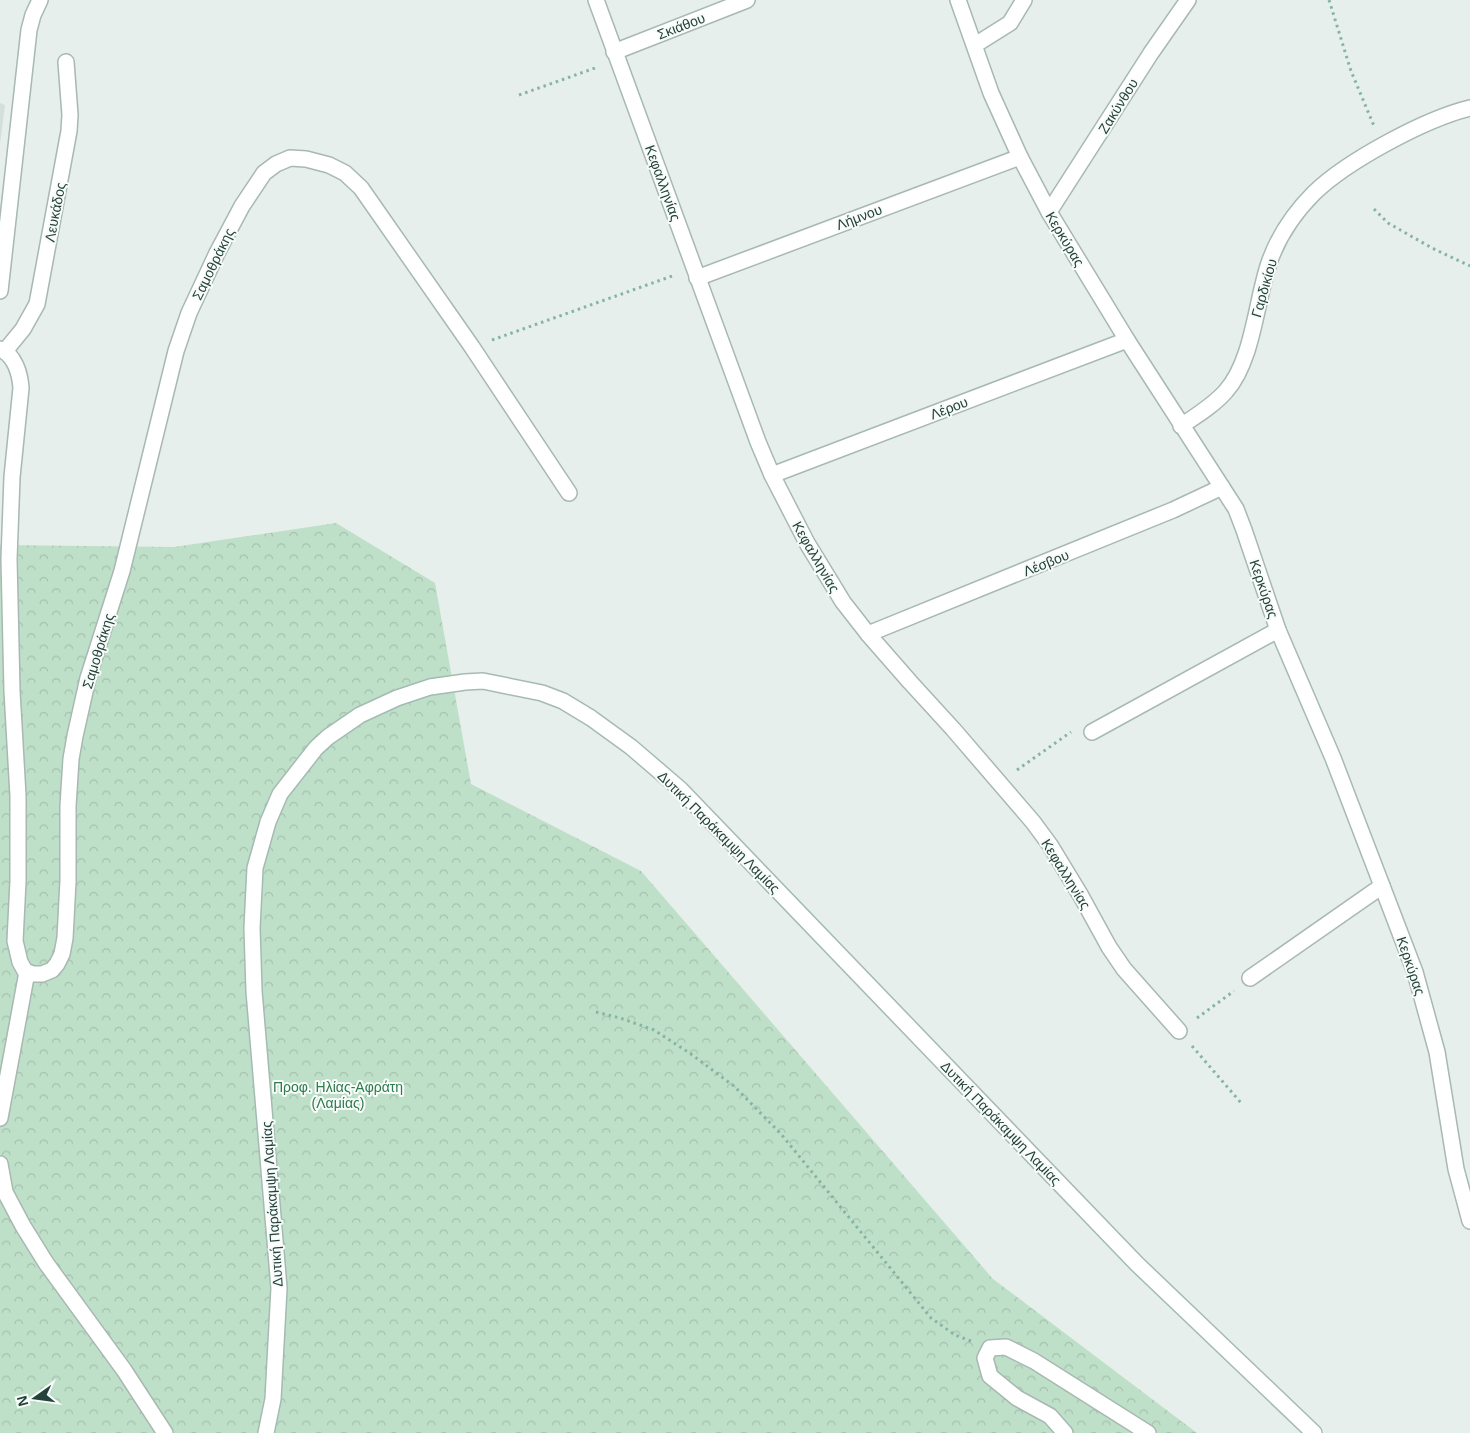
<svg xmlns="http://www.w3.org/2000/svg" width="1470" height="1433" viewBox="0 0 1470 1433" font-family="Arial,sans-serif">
	<defs>
		<pattern id="park-crowns" width="20" height="18" patternUnits="userSpaceOnUse" patternTransform="scale(1.25)"><rect width="20" height="18" fill="#bfe0c8"/><path d="M2 6a3 3 0 1 1 6 0M12 15a3 3 0 1 1 6 0" fill="none" stroke="#a4c1ad"/></pattern>
	</defs>
	<rect width="100%" height="100%" fill="#e6efeb"/>
	<polygon fill="#d4dfda" points="0,103 5,105 0,144"/>
	<polygon fill="url(#park-crowns)" points="336,523 435,583 471,784 641,871 993,1279 1197,1433 0,1433 0,545 174,547"/>
	<g fill="none" stroke-linecap="round" stroke-linejoin="round">
		<defs>
			<g id="minor">
				<polyline points="596,0 758,442 772,475 807,543 843,602 868,634 910,682 953,729 1033,822 1050,845 1081,896 1109,947 1124,969 1179,1031"/>
				<polyline points="958,0 991,93 1020,157 1049,212 1127,340 1236,509 1244,530 1278,630 1333,758 1415,972 1437,1052 1456,1169 1470,1221"/>
				<polyline points="975,45 1010,23 1024,0"/>
				<polyline points="614,52 747,0"/>
				<polyline points="1049,212 1151,53 1188,0"/>
				<polyline points="697,278 1020,157"/>
				<polyline points="0,291 29,30 33,15 40,0"/>
				<path d="M 0,349 C 15,355 20,374 21,388 L 12,477 L 9,559 L 12,691 L 18,796 L 18,881 L 15,941 L 20,962 L 25,971 L 33,974 L 42,974 L 52,970 L 57,964 L 62,954 L 65,938 L 68,881 L 68,806 L 71,759 L 75,736 L 88,678 L 122,571 L 176,351 L 189,313 L 217,253 L 242,206 L 264,173 L 276,164 L 290,158 L 306,159 L 329,165 L 345,173 L 361,188 L 472,347 L 569,493"/>
				<polyline points="5,351 23,329 37,304 69,131 70,115 66,62"/>
				<path d="M 1181,426 C 1196,416 1214,405 1226,391 C 1253,361 1256,301 1269,263 C 1278,237 1295,212 1314,193 C 1347,161 1425,119 1470,108"/>
				<polyline points="772,475 1127,340"/>
				<polyline points="868,634 1173,510 1222,487"/>
				<polyline points="1092,732 1278,630"/>
				<polyline points="1250,978 1382,886"/>
				<polyline points="1065,1433 1050,1416 1017,1398 990,1376 985,1358 990,1348 1006,1347 1034,1361 1148,1433"/>
			</g>
			<g id="tertiary">
				<polyline points="0,1118 27,972"/>
				<polyline points="0,1164 5,1192 23,1226 46,1263 124,1370 165,1433"/>
			</g>
			<polyline id="secondary" points="266,1433 273,1399 279,1288 254,991 252,928 255,868 268,822 280,794 316,748 328,737 360,715 397,698 430,687 465,682 483,681 542,693 563,701 591,718 631,747 680,789 1137,1264 1314,1433"/>
		</defs>
		<use href="#minor" stroke="#a8b8b2" stroke-width="18"/>
		<use href="#tertiary" stroke="#a8b8b2" stroke-width="18"/>
		<use href="#secondary" stroke="#a4bbb3" stroke-width="18"/>
		<g stroke="#86b3a5" stroke-width="3" stroke-dasharray="2.5 4" stroke-linecap="butt">
			<polyline points="1329,0 1351,71 1374,126"/>
			<polyline points="519,95 598,67"/>
			<polyline points="1374,209 1388,223 1432,248 1470,266"/>
			<polyline points="492,340 675,275"/>
			<polyline points="1017,770 1071,732"/>
			<polyline points="596,1012 620,1018 654,1030 691,1054 735,1087 781,1134 931,1318 955,1335 971,1341"/>
			<polyline points="1197,1018 1234,991"/>
			<polyline points="1192,1046 1242,1104"/>
		</g>
		<use href="#minor" stroke="#fff" stroke-width="15"/>
		<use href="#tertiary" stroke="#fff" stroke-width="15"/>
		<use href="#secondary" stroke="#fff" stroke-width="15"/>
	</g>
	<g text-anchor="middle" dominant-baseline="central" stroke-width="4" stroke-linejoin="round" paint-order="stroke">
		<g font-size="14" fill="#24423a" stroke="#f7fbf9">
			<text transform="translate(681 26) rotate(-21)">Σκιάθου</text>
			<text transform="translate(1118 106) rotate(-58)">Ζακύνθου</text>
			<text transform="translate(663 183) rotate(70)">Κεφαλληνίας</text>
			<text transform="translate(55 212) rotate(-79)">Λευκάδος</text>
			<text transform="translate(859 217) rotate(-21)">Λήμνου</text>
			<text transform="translate(1065 239) rotate(59)">Κερκύρας</text>
			<text transform="translate(213 264) rotate(-64)">Σαμοθράκης</text>
			<text transform="translate(1264 288) rotate(-74)">Γαρδικίου</text>
			<text transform="translate(949 408) rotate(-21)">Λέρου</text>
			<text transform="translate(816 557) rotate(60)">Κεφαλληνίας</text>
			<text transform="translate(1046 563) rotate(-22)">Λέσβου</text>
			<text transform="translate(1264 589) rotate(71)">Κερκύρας</text>
			<text transform="translate(98 651) rotate(-73)">Σαμοθράκης</text>
			<text transform="translate(719 832) rotate(45)">Δυτική Παράκαμψη Λαμίας</text>
			<text transform="translate(1066 874) rotate(58)">Κεφαλληνίας</text>
			<text transform="translate(1411 966) rotate(71)">Κερκύρας</text>
			<text transform="translate(1001 1123) rotate(46)">Δυτική Παράκαμψη Λαμίας</text>
			<text transform="translate(272 1204) rotate(-94)">Δυτική Παράκαμψη Λαμίας</text>
		</g>
		<g font-size="14" fill="#2d7a4b" stroke="#f7fbf9">
			<text x="338" y="1087">Προφ. Ηλίας-Αφράτη<tspan x="338" dy="16">(Λαμίας)</tspan></text>
		</g>
	</g>
	<g transform="translate(35 1398) rotate(256)" stroke="#f7fbf9" stroke-width="4" paint-order="stroke">
	<path d="M0-4L9 19L0 12L-9 19Z" fill="#24423a"/>
	<text y="-8" font-size="14" font-weight="bold" text-anchor="middle" fill="#24423a">N</text>
	</g>
</svg>
